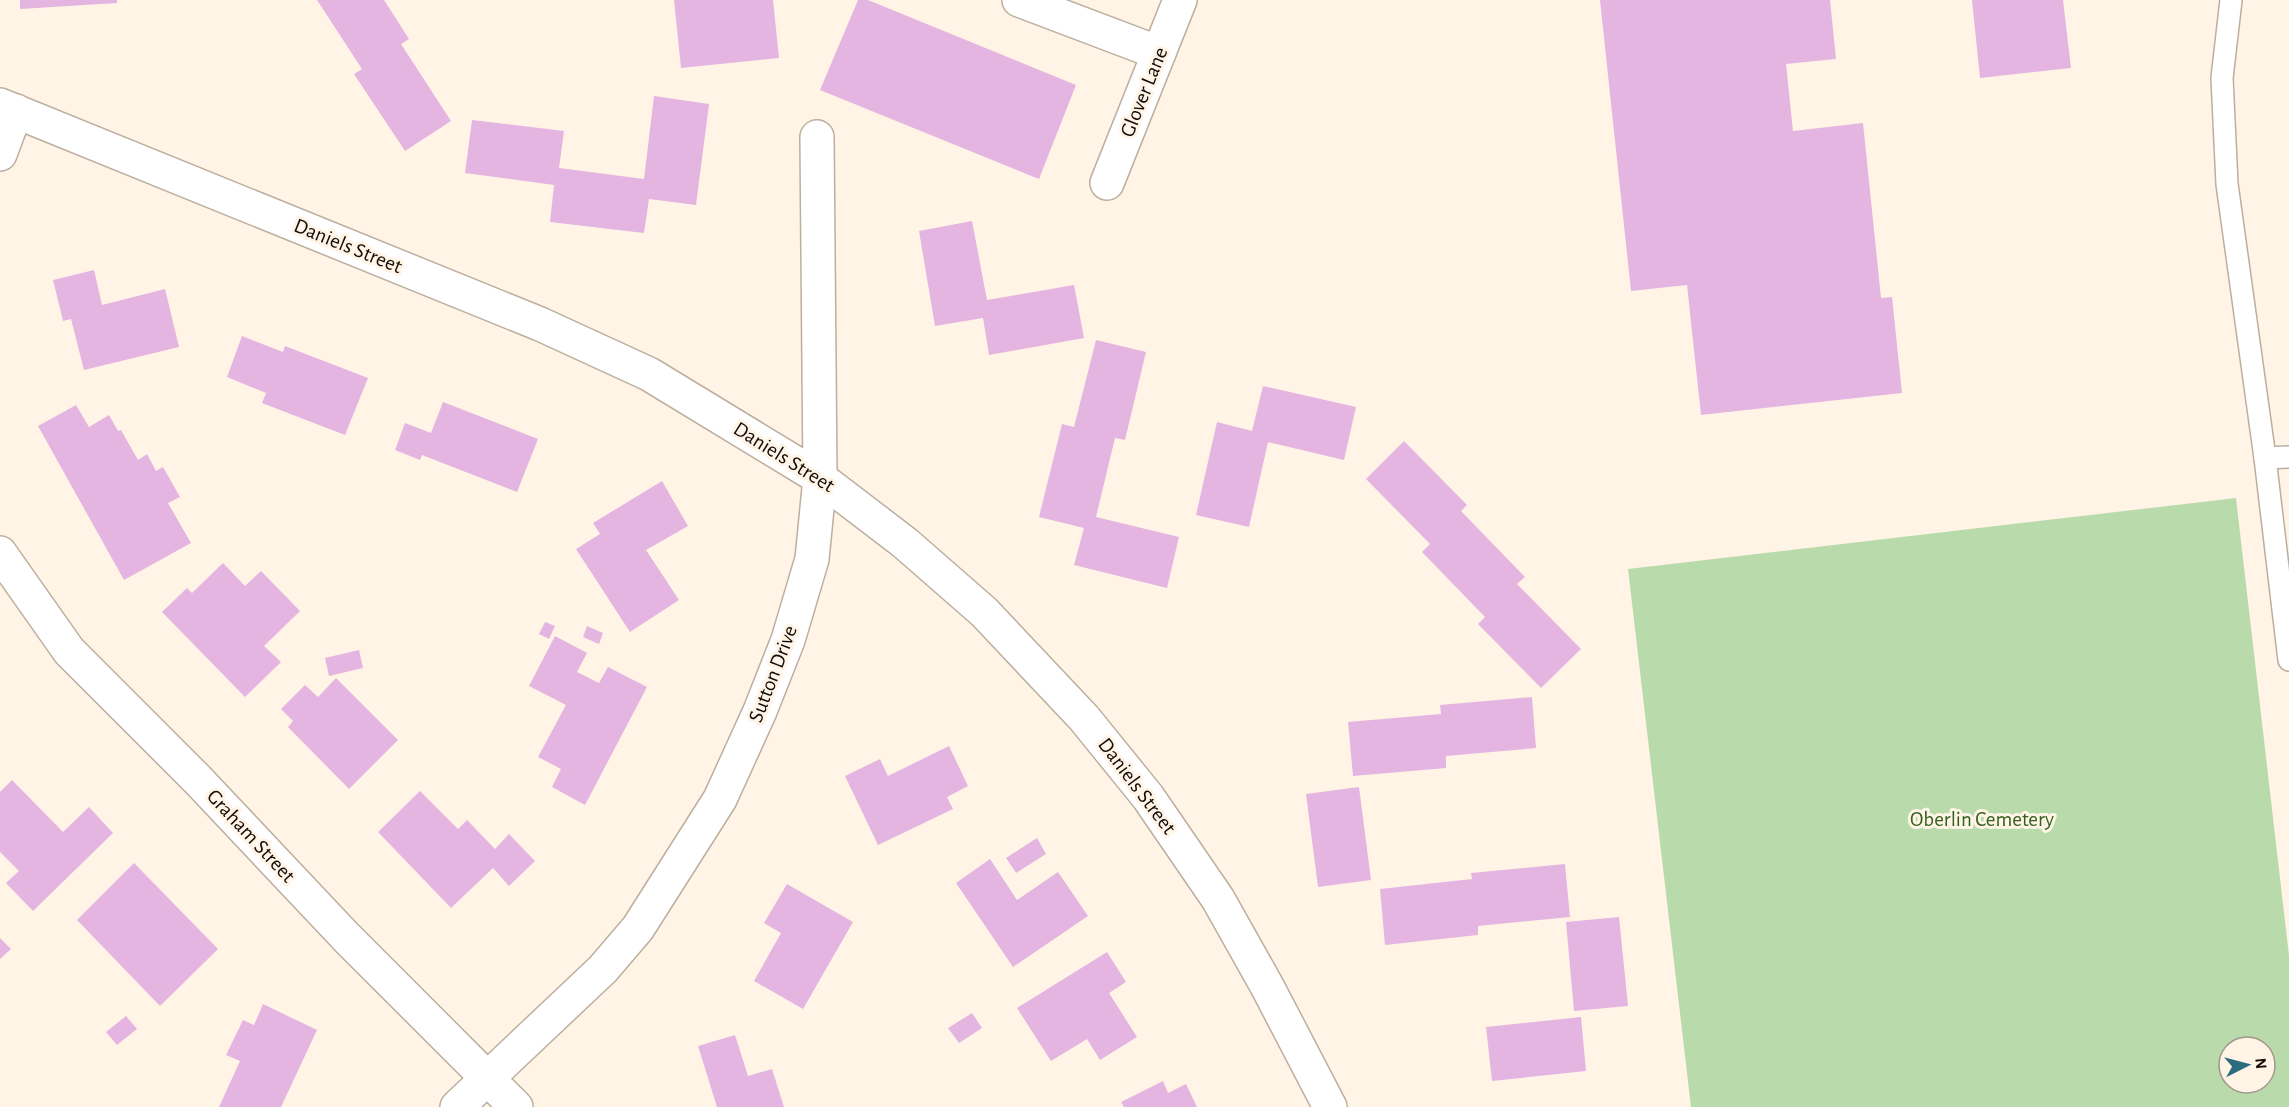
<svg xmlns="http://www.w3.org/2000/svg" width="2289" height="1107" viewBox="0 0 2289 1107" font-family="'Alegreya Sans',sans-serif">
	<rect width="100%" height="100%" fill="#fff4e6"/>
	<path fill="#b9dbac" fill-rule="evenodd" d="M 2236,498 L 2289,956 L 2289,1107 L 1691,1107 L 1628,569 ZM 2229,1047 L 2265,1047 L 2265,1083 L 2229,1083 Z"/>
	<g fill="#e5b5e1">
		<polygon points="20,0 117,0 117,3 20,9"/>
		<polygon points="317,0 384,0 409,39 401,44 451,121 405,151 354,74 362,69"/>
		<polygon points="674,0 773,0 779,58 681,68"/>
		<polygon points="858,0 868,0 1076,85 1039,179 820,90"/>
		<polygon points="1600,0 1830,0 1836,59 1786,64 1793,131 1863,123 1881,298 1892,297 1902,393 1701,415 1687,285 1631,291"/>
		<polygon points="1972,0 2063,0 2071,68 1980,78"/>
		<polygon points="654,96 709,104 696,205 649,199 644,233 550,222 554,185 465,173 472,120 564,131 559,168 644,179"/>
		<polygon points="972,221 987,300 1074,285 1084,338 989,355 983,318 935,326 919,231"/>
		<polygon points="94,270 102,305 165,289 179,347 84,370 71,319 63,321 53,280"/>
		<polygon points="242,336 283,352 285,346 368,378 345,435 262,403 266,393 227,377"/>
		<polygon points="1096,340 1146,352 1125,440 1115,438 1096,517 1179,537 1167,588 1074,565 1084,528 1039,517 1062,424 1074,427"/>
		<polygon points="1263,386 1356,407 1344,460 1268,442 1249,527 1196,515 1217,422 1252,431"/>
		<polygon points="443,402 538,439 517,492 422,455 420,460 395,450 405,423 431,433"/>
		<polygon points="76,405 89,427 109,415 118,431 121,430 138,460 147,454 156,471 163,467 180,497 168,503 191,543 124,580 38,426"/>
		<polygon points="1404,441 1467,505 1461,511 1525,577 1517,584 1581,649 1541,688 1478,624 1485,617 1422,552 1430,544 1366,479"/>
		<polygon points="662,481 688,526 646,550 679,600 630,632 576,549 600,534 593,523"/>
		<polygon points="223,563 245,586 261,571 300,611 264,646 281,662 245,697 162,612 187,588 192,593"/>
		<polygon points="545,622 555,626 549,639 539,634"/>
		<polygon points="587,626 603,633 599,644 583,637"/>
		<polygon points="555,636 587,653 577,672 599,683 608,667 647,687 585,805 552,787 561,769 538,757 566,705 529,686"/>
		<polygon points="359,650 363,668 329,676 325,658"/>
		<polygon points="336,678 398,740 349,789 288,727 293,721 281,709 305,685 318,697"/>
		<polygon points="1532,697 1536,748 1446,756 1446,768 1353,776 1348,722 1441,714 1440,705"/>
		<polygon points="949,746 968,786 947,797 953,809 878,845 845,776 880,759 888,776"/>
		<polygon points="12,780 63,832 89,807 113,833 33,911 6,883 19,871 0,852 0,792"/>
		<polygon points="1359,787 1371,880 1318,887 1306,794"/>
		<polygon points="420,791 458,829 467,820 495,849 509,834 535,861 509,886 493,868 451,908 378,832"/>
		<polygon points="1037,838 1046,854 1016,873 1006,858"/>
		<polygon points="990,859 1017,900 1058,872 1088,916 1013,967 956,883"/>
		<polygon points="134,863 218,949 160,1006 77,920"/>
		<polygon points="1565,864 1570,917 1478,926 1478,935 1385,945 1380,889 1472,879 1471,873"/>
		<polygon points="787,884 853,922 803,1009 754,981 781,933 764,923"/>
		<polygon points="1619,917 1628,1006 1574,1011 1566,922"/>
		<polygon points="0,938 11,949 0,959"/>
		<polygon points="1107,952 1126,982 1109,993 1137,1037 1100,1060 1087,1039 1051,1061 1017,1008"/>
		<polygon points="263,1004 317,1030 281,1107 219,1107 240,1061 226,1055 243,1020 254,1025"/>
		<polygon points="972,1013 982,1028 959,1043 948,1028"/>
		<polygon points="126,1016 137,1029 117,1045 106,1032"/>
		<polygon points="1581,1017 1586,1071 1492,1081 1486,1027"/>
		<polygon points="735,1035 748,1076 772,1069 784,1107 717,1107 698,1046"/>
		<polygon points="1163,1081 1168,1093 1186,1084 1197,1107 1124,1107 1121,1102"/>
	</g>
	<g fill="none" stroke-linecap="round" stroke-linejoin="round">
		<defs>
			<g id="lane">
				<polyline points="2231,0 2222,78 2227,184 2265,458 2289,660"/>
				<polyline points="2265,458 2289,457"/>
			</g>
			<g id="street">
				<polyline points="1019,0 1159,53"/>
				<polyline points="0,105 540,324 649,374 820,478 905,543 984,612 1084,718 1148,797 1218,899 1268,988 1330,1107"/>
				<polyline points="0,154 16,111"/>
				<polyline points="1107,183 1180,0"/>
				<polyline points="0,553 69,651 197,779 347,938 516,1107"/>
				<polyline points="457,1107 603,969 638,928 720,799 760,711 788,640 812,559 820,478 817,137"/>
			</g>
		</defs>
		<use href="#lane" stroke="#bcaf9f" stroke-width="24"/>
		<use href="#street" stroke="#bcaf9f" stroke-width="36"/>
		<use href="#lane" stroke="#fff" stroke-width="21"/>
		<use href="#street" stroke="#fff" stroke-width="33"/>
	</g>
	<g text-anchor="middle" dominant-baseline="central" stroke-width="6" stroke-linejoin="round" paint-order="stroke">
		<g font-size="21" fill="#100b06" stroke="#fff4e6">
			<text transform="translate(1144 92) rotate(-68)">Glover Lane</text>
			<text transform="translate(348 246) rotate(22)">Daniels Street</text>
			<text transform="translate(784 457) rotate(32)">Daniels Street</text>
			<text transform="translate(773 674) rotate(-69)">Sutton Drive</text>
			<text transform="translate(1137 786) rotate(53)">Daniels Street</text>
			<text transform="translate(251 836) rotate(47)">Graham Street</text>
		</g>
		<g font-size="21" fill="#32611d" stroke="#fff4e6">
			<text x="1982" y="819">Oberlin Cemetery</text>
		</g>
	</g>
	<g transform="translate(2247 1065) rotate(84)"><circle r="28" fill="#fff4e6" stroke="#9f978c" stroke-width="1.5"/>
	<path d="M0-4.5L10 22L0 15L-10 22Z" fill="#2b6c7f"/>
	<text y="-9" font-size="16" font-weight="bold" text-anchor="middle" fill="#100b06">N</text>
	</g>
</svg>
